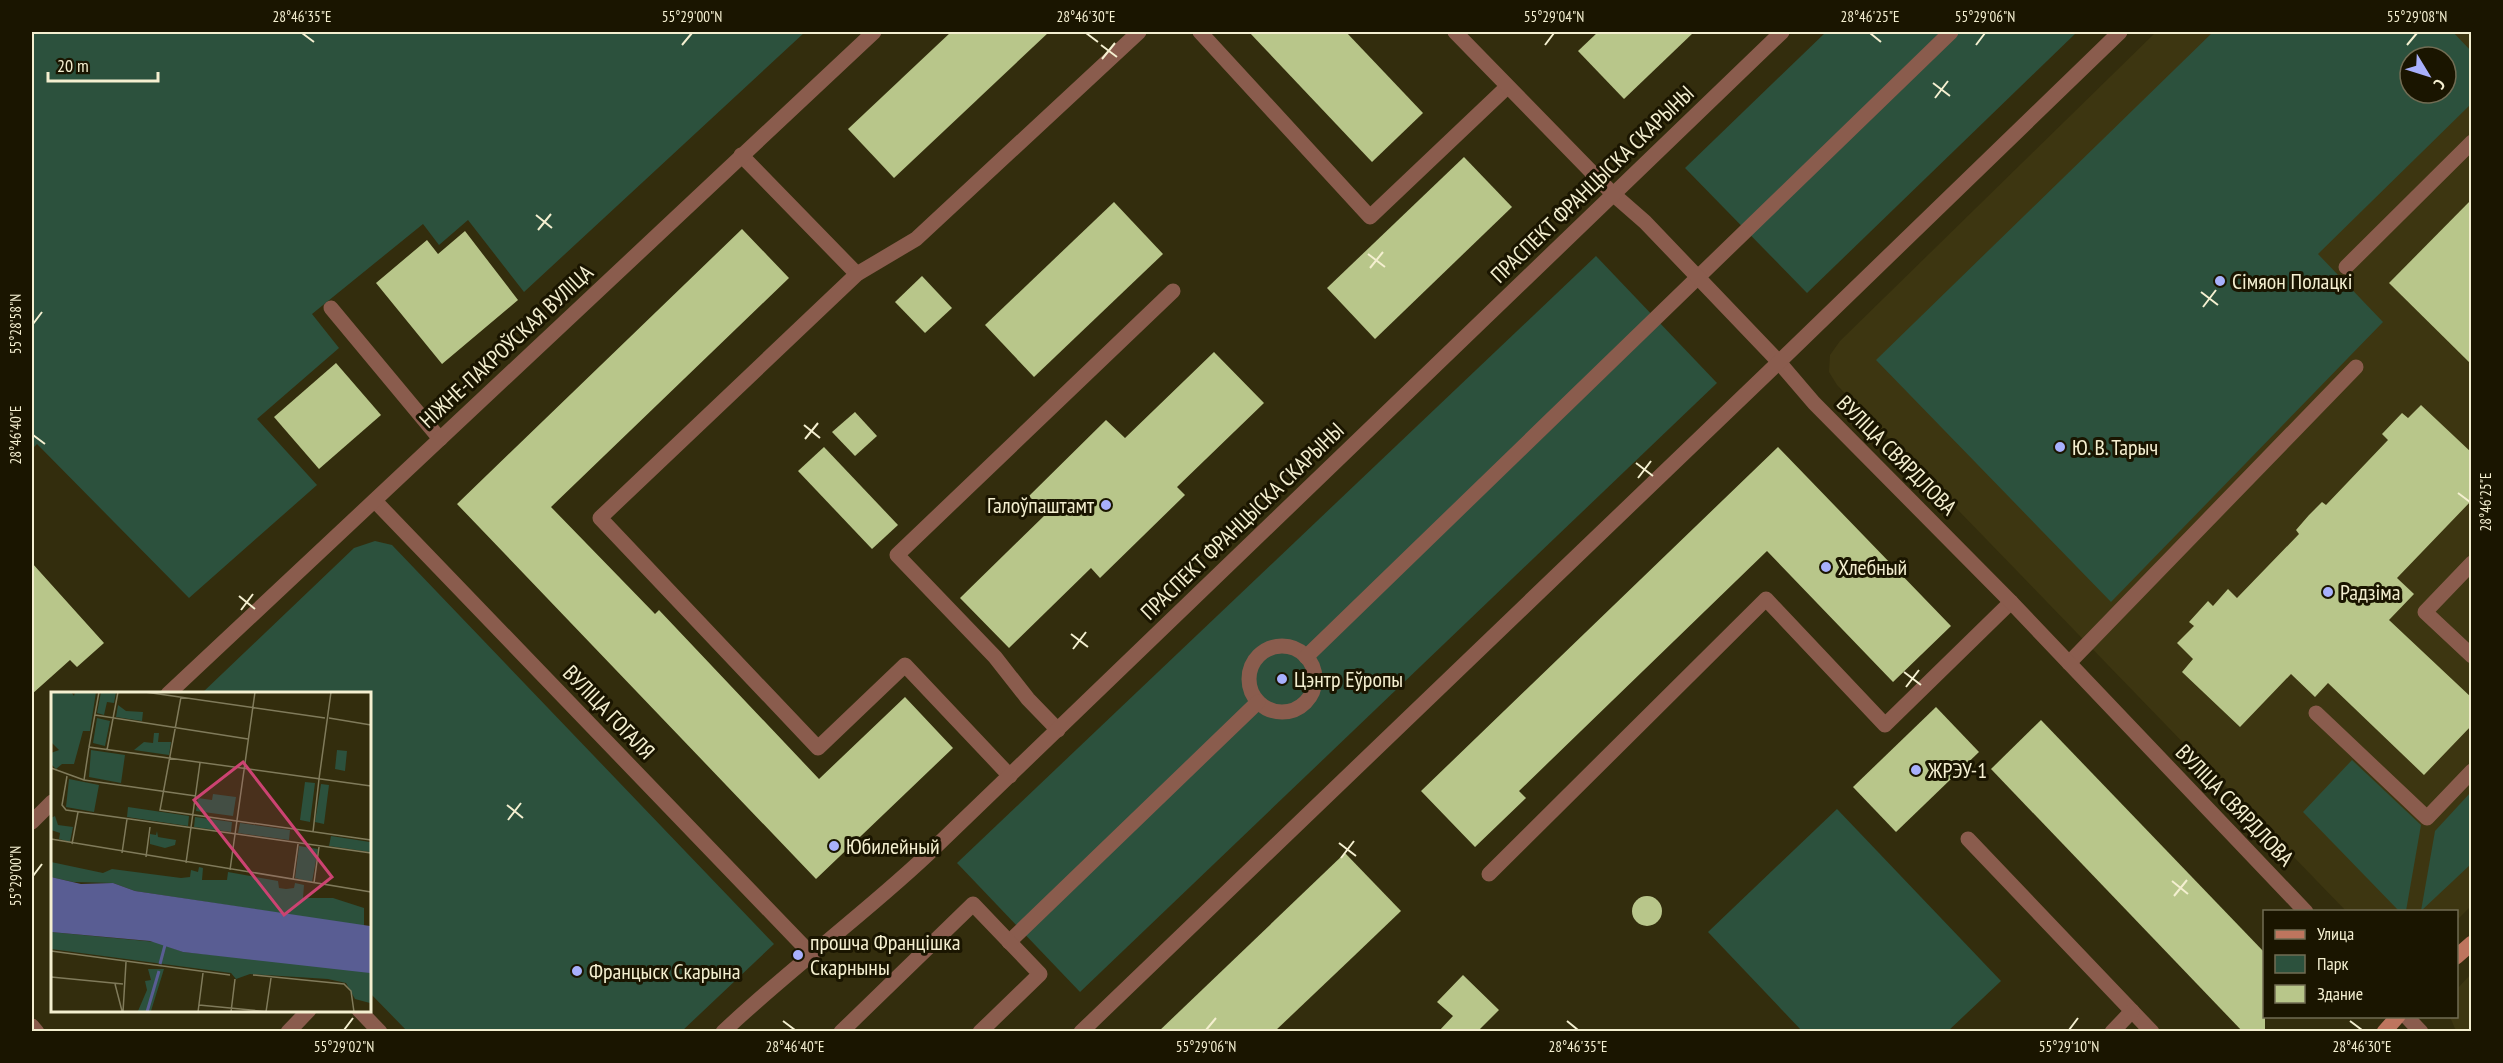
<svg xmlns="http://www.w3.org/2000/svg" width="2503" height="1063" viewBox="0 0 2503 1063" font-family="'PT Sans Narrow',sans-serif">
	<rect width="100%" height="100%" fill="#332d0d"/>
	<g fill="#3d3611" fill-rule="evenodd">
		<path d="M 2156,32 L 2471,32 L 2471,906 L 2457,920 L 2456,912 L 2346,911 L 1837,385 L 1829,372 L 1830,355 L 1840,341 ZM 2410,57 L 2446,57 L 2446,93 L 2410,93 Z"/>
		<polygon points="2471,974 2471,1031 2456,1031 2450,1017 2456,1016 2457,989"/>
	</g>
	<g fill="#2c513d" fill-rule="evenodd">
		<polygon points="32,32 805,32 524,292 468,220 439,245 423,224 312,314 339,348 257,419 317,485 189,598 37,444 32,449"/>
		<polygon points="1826,32 2077,32 1807,293 1685,168"/>
		<path d="M 2213,32 L 2453,32 L 2471,51 L 2471,104 L 2318,254 L 2383,322 L 2111,602 L 1876,360 ZM 2410,57 L 2446,57 L 2446,93 L 2410,93 Z"/>
		<polygon points="1596,256 1717,383 1080,992 957,863"/>
		<polygon points="375,541 392,545 774,944 682,1031 407,1031 369,992 369,694 201,694 354,548"/>
		<polygon points="2352,760 2421,825 2406,911 2399,911 2303,812"/>
		<polygon points="2471,792 2471,864 2421,911 2435,831"/>
		<polygon points="1837,809 2001,981 1948,1031 1802,1031 1708,932"/>
	</g>
	<g fill="#b8c68a">
		<polygon points="951,32 1049,32 894,178 848,129"/>
		<polygon points="1249,32 1346,32 1423,113 1372,162"/>
		<polygon points="1598,32 1694,32 1624,99 1578,51"/>
		<polygon points="1464,157 1512,207 1375,339 1327,288"/>
		<polygon points="2472,199 2472,365 2389,283"/>
		<polygon points="1114,202 1163,254 1034,377 985,325"/>
		<polygon points="742,229 789,278 551,507 655,614 659,610 819,779 905,697 953,748 816,879 457,504"/>
		<polygon points="465,231 518,300 442,364 376,283 427,240 438,254"/>
		<polygon points="922,276 952,308 925,333 895,302"/>
		<polygon points="1214,352 1264,403 1177,487 1185,495 1100,578 1091,568 1009,648 960,598 1046,514 1029,496 1106,420 1125,438"/>
		<polygon points="336,363 381,415 319,469 274,417"/>
		<polygon points="2421,405 2472,453 2472,500 2397,578 2414,594 2389,620 2472,698 2472,725 2424,775 2328,683 2315,697 2291,674 2240,727 2182,672 2193,659 2177,643 2194,626 2189,622 2208,601 2213,606 2228,589 2237,598 2299,534 2296,530 2309,515 2322,502 2326,505 2388,440 2382,434 2402,413 2408,418"/>
		<polygon points="855,412 877,436 855,456 832,432"/>
		<polygon points="824,447 898,525 872,549 798,471"/>
		<polygon points="1778,447 1951,626 1893,682 1767,551 1519,791 1526,798 1475,847 1421,791"/>
		<polygon points="32,563 104,643 77,667 70,660 32,694"/>
		<polygon points="1936,707 1979,752 1896,832 1853,787"/>
		<polygon points="2041,720 2265,953 2265,1032 2243,1032 1991,769"/>
		<polygon points="1345,853 1401,911 1354,956 1274,1032 1158,1032"/>
		<circle cx="1647" cy="911" r="15"/>
		<polygon points="1463,975 1499,1010 1477,1032 1438,1032 1453,1016 1437,1002"/>
	</g>
	<g fill="none" stroke-linecap="round" stroke-linejoin="round">
		<g stroke="#8a5c4d" stroke-width="15">
			<polyline points="1200,32 1370,217 1507,87"/>
			<polyline points="741,155 857,274"/>
			<polyline points="2346,267 2472,142"/>
			<polyline points="331,308 440,439"/>
			<polyline points="2472,563 2425,612 2472,656"/>
			<polyline points="2069,663 2356,367"/>
			<polyline points="2316,713 2427,818 2472,771"/>
			<polyline points="1058,730 1028,699 995,657 897,555 1173,291"/>
			<polyline points="1010,776 905,665 818,748 600,518 857,274 916,239 1139,32"/>
			<polyline points="1968,839 2152,1032"/>
			<polyline points="1489,874 1766,599 1885,725 2011,602"/>
			<polyline points="32,1026 37,1032"/>
			<polyline points="288,1032 309,1010"/>
			<polyline points="2112,1032 2132,1011"/>
		</g>
		<g stroke="#8a5c4d" stroke-width="15">
			<circle cx="1282" cy="679" r="33"/>
			<polyline points="1306,657 1951,32"/>
			<polyline points="1009,942 1258,702"/>
			<polyline points="841,1032 973,904 1040,974 980,1032"/>
		</g>
		<g stroke="#8a5c4d" stroke-width="15">
			<polyline points="1455,32 1613,194"/>
			<polyline points="375,501 812,955"/>
			<polyline points="168,694 874,32"/>
			<polyline points="32,822 52,802"/>
			<polyline points="359,1010 380,1032"/>
		</g>
		<g stroke="#8a5c4d" stroke-width="15">
			<polyline points="1613,194 1645,222 1779,362 1814,403 2011,602 2306,912"/>
			<polyline points="2406,1016 2421,1032"/>
			<path d="M 723,1032 C 788,970 861,917 927,855 L 1782,32"/>
			<polyline points="1081,1032 1779,362 2120,32"/>
		</g>
		<g stroke="#be755e" stroke-width="15">
			<polyline points="2456,957 2472,943"/>
			<polyline points="2384,1032 2398,1016"/>
		</g>
	</g>
	<path fill="none" stroke="#f4efd0" stroke-width="2" d="M 302,33 L 314,42M 1086,33 L 1098,42M 1870,33 L 1881,42M 682,45 L 692,33M 1101,45 L 1117,57M 1545,45 L 1554,33M 1976,45 L 1985,33M 2407,45 L 2417,33M 1102,59 L 1115,43M 1933,83 L 1950,96M 1935,98 L 1948,81M 536,215 L 552,228M 538,230 L 551,214M 1368,254 L 1385,267M 1370,268 L 1383,252M 2201,292 L 2218,305M 2203,307 L 2216,290M 33,324 L 42,312M 804,425 L 820,438M 33,435 L 45,444M 805,439 L 818,423M 1636,463 L 1653,476M 1638,478 L 1651,461M 2458,493 L 2470,502M 239,596 L 255,609M 241,610 L 253,594M 1071,634 L 1088,647M 1073,649 L 1086,632M 1904,672 L 1921,685M 1906,687 L 1919,670M 507,805 L 523,818M 508,820 L 521,803M 1339,843 L 1356,856M 1341,858 L 1354,841M 33,876 L 42,864M 2172,881 L 2188,894M 2174,896 L 2187,880M 783,1021 L 795,1030M 1567,1021 L 1578,1030M 2350,1021 L 2362,1030M 344,1030 L 353,1018M 1206,1030 L 1216,1018M 2069,1030 L 2078,1018"/>
	<g fill="#a8b0fc" stroke="#1a1500" stroke-width="2">
		<circle cx="2220" cy="281" r="6"/>
		<circle cx="2060" cy="447" r="6"/>
		<circle cx="1106" cy="505" r="6"/>
		<circle cx="1826" cy="567" r="6"/>
		<circle cx="2328" cy="592" r="6"/>
		<circle cx="1282" cy="679" r="6"/>
		<circle cx="1916" cy="770" r="6"/>
		<circle cx="834" cy="846" r="6"/>
		<circle cx="798" cy="955" r="6"/>
		<circle cx="577" cy="971" r="6"/>
	</g>
	<g text-anchor="middle" dominant-baseline="central" stroke-width="6" stroke-linejoin="round" paint-order="stroke">
		<g font-size="22" fill="#f4efd0" stroke="#1a1500">
			<text transform="translate(1592 184) rotate(-44)">ПРАСПЕКТ ФРАНЦЫСКА СКАРЫНЫ</text>
			<text transform="translate(506 346) rotate(-43)">НІЖНЕ-ПАКРОЎСКАЯ ВУЛІЦА</text>
			<text transform="translate(1897 455) rotate(45)">ВУЛІЦА СВЯРДЛОВА</text>
			<text transform="translate(1242 521) rotate(-44)">ПРАСПЕКТ ФРАНЦЫСКА СКАРЫНЫ</text>
			<text transform="translate(609 712) rotate(46)">ВУЛІЦА ГОГАЛЯ</text>
			<text transform="translate(2235 805) rotate(46)">ВУЛІЦА СВЯРДЛОВА</text>
		</g>
		<g font-size="22" fill="#f4efd0" stroke="#1a1500" text-anchor="start">
			<text x="2232" y="281">Сімяон Полацкі</text>
			<text x="2072" y="447">Ю. В. Тарыч</text>
			<text x="1094" y="505" text-anchor="end">Галоўпаштамт</text>
			<text x="1838" y="567">Хлебный</text>
			<text x="2340" y="592">Радзіма</text>
			<text x="1294" y="679">Цэнтр Еўропы</text>
			<text x="1928" y="770">ЖРЭУ-1</text>
			<text x="846" y="846">Юбилейный</text>
			<text x="810" y="942">прошча Францішка<tspan x="810" dy="25">Скарныны</tspan></text>
			<text x="589" y="971">Францыск Скарына</text>
		</g>
	</g>
	<g transform="translate(51 692)">
		<rect width="320" height="320" fill="#332d0d"/>
		<path d="M 0,0 L 20,0 L 23,4 L 24,0 L 45,0 L 39,39 L 32,39 L 23,72 L 11,72 L 5,77 L 0,72 L 0,61 L 8,58 L 0,50 ZM 50,0 L 65,0 L 63,11 L 56,10 L 53,23 L 46,21 ZM 67,13 L 75,19 L 92,20 L 91,29 L 65,25 ZM 46,26 L 59,29 L 54,54 L 42,51 ZM 103,41 L 108,41 L 107,50 L 120,50 L 118,63 L 83,58 L 93,50 L 102,51 ZM 40,58 L 74,63 L 70,91 L 38,85 ZM 286,58 L 296,59 L 294,79 L 284,77 ZM 18,87 L 48,93 L 43,120 L 15,115 ZM 254,90 L 264,91 L 259,130 L 249,128 ZM 270,92 L 278,93 L 273,132 L 264,130 ZM 162,102 L 185,105 L 182,124 L 145,119 L 147,106 L 161,108 ZM 77,115 L 138,124 L 137,134 L 76,125 ZM 4,124 L 7,133 L 22,135 L 19,150 L 8,147 L 9,141 L 0,138 L 0,126 ZM 144,125 L 181,130 L 180,140 L 143,135 ZM 189,131 L 239,138 L 238,148 L 187,141 ZM 106,139 L 107,145 L 125,148 L 124,153 L 114,156 L 99,152 L 99,142 L 105,143 ZM 280,144 L 319,150 L 319,160 L 278,154 ZM 248,154 L 267,157 L 261,190 L 244,186 ZM 0,170 L 52,181 L 61,177 L 130,186 L 139,185 L 140,178 L 147,180 L 148,175 L 152,176 L 151,188 L 176,188 L 177,180 L 227,189 L 228,196 L 235,197 L 243,196 L 244,191 L 253,193 L 252,206 L 282,206 L 313,216 L 313,234 L 84,199 L 62,191 L 22,190 L 0,185 ZM 0,240 L 105,250 L 132,260 L 309,277 L 319,281 L 319,311 L 304,307 L 295,291 L 277,287 L 199,282 L 185,287 L 180,281 L 0,257 ZM 97,277 L 113,277 L 100,319 L 87,319 L 96,298 L 94,289 L 100,288 Z" fill="#2c513d"/>
		<path d="M 0,185 L 30,192 L 62,191 L 84,199 L 319,234 L 319,281 L 132,260 L 99,249 L 0,240 Z" fill="#595d93"/>
		<path fill="none" stroke="#595d93" stroke-width="3" d="M 109,272 L 114,253M 96,320 L 108,279"/>
		<path fill="none" stroke="#807b5b" stroke-width="1.5" d="M 48,0 L 38,55 L 320,94M 94,0 L 274,26M 130,5 L 109,118 L 320,148M 44,23 L 197,47M 278,26 L 320,33M 56,58 L 67,0M 0,76 L 33,88 L 145,104M 16,84 L 11,113 L 15,118 L 320,161M 268,87 L 280,0M 33,88 L 38,55M 262,140 L 268,87M 0,147 L 320,200M 21,152 L 27,120M 71,161 L 76,127M 95,165 L 99,135M 135,171 L 149,71M 179,178 L 204,0M 242,188 L 247,152M 263,191 L 268,155M 0,259 L 179,283M 202,283 L 293,292 L 300,299 L 303,320M 0,285 L 72,292M 64,292 L 71,319M 148,313 L 219,320M 72,320 L 75,270M 147,320 L 152,281M 180,320 L 184,287M 215,320 L 220,286"/>
		<path fill="#cc4372" fill-opacity="0.15" stroke="#cc4372" stroke-width="3" d="M 192,70 L 281,185 L 233,223 L 143,108 Z"/>
		<rect width="320" height="320" fill="none" stroke="#f4efd0" stroke-width="3"/>
	</g>
	<rect width="2503" height="1063" fill="none" stroke="#1a1500" stroke-width="66"/>
	<rect x="2263" y="910" width="195" height="108" fill="#1a1500" stroke="#716c53" stroke-width="1.5"/>
	<rect x="2275" y="930" width="30" height="9" fill="#be755e" stroke="#716c53" stroke-width="1.5"/>
	<text x="2317" y="940" font-size="18" fill="#f4efd0">Улица</text>
	<rect x="2275" y="955" width="30" height="18" fill="#2c513d" stroke="#716c53" stroke-width="1.5"/>
	<text x="2317" y="970" font-size="18" fill="#f4efd0">Парк</text>
	<rect x="2275" y="985" width="30" height="18" fill="#b8c68a" stroke="#716c53" stroke-width="1.5"/>
	<text x="2317" y="1000" font-size="18" fill="#f4efd0">Здание</text>
	<g transform="translate(2428 75) rotate(128)"><circle r="28" fill="#1a1500" stroke="#716c53" stroke-width="1.5"/>
	<path d="M0-4.5L10 22L0 15L-10 22Z" fill="#a8b0fc"/>
	<text y="-9" font-size="16" font-weight="bold" text-anchor="middle" fill="#f4efd0">С</text>
	</g>
	<path d="M48 72v9h110v-9" fill="none" stroke="#f4efd0" stroke-width="3"/>
	<text x="57" y="72" font-size="18" fill="#f4efd0" stroke="#1a1500" stroke-width="4.5" paint-order="stroke">20 m</text>
	<rect x="33" y="33" width="2437" height="997" fill="none" stroke="#f4efd0" stroke-width="2"/>
	<g font-size="15" text-anchor="middle" fill="#f4efd0">
		<text x="302" y="22">28°46'35"E</text>
		<text x="692" y="22">55°29'00"N</text>
		<text x="1086" y="22">28°46'30"E</text>
		<text x="1554" y="22">55°29'04"N</text>
		<text x="1870" y="22">28°46'25"E</text>
		<text x="1985" y="22">55°29'06"N</text>
		<text x="2417" y="22">55°29'08"N</text>
		<text transform="translate(16 324) rotate(-90)" y="5">55°28'58"N</text>
		<text transform="translate(16 435) rotate(-90)" y="5">28°46'40"E</text>
		<text transform="translate(2486 502) rotate(-90)" y="5">28°46'25"E</text>
		<text transform="translate(16 876) rotate(-90)" y="5">55°29'00"N</text>
		<text x="344" y="1052">55°29'02"N</text>
		<text x="795" y="1052">28°46'40"E</text>
		<text x="1206" y="1052">55°29'06"N</text>
		<text x="1578" y="1052">28°46'35"E</text>
		<text x="2069" y="1052">55°29'10"N</text>
		<text x="2362" y="1052">28°46'30"E</text>
	</g>
</svg>
